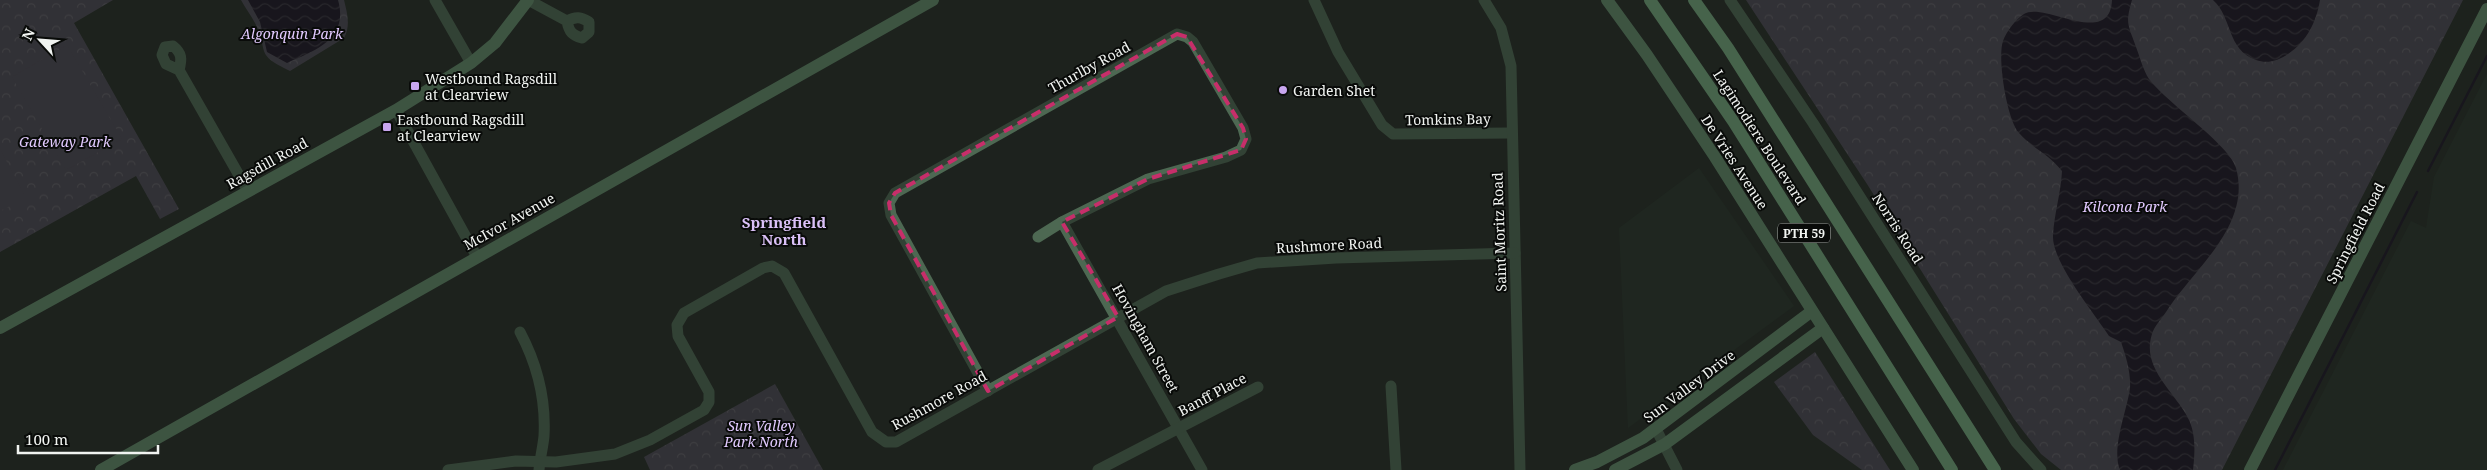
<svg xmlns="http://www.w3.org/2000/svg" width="2487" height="470" viewBox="0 0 2487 470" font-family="'Noto Serif',serif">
	<defs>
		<pattern id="park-crowns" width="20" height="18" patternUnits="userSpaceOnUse" patternTransform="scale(1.25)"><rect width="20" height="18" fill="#4b4354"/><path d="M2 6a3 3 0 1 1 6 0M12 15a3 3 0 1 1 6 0" fill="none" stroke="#655f6d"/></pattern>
		<pattern id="water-waves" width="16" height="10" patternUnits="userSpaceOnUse" patternTransform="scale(1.25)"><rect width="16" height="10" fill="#13081d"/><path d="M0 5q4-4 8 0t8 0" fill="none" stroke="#362d3e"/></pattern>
	</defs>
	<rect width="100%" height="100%" fill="#1d221e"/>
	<g fill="#222c24">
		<polygon points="2487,74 2487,470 2283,470 2411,221 2426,228 2434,177"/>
		<polygon points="1699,168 1794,306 1628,428 1619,228"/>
	</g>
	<g fill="url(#park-crowns)">
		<polygon points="0,0 113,0 74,23 179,209 160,219 136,176 0,252"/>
		<path d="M 241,0 L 344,0 C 347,13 351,25 344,38 L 290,71 C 253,53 270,53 255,23 C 251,15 245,8 241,0 Z"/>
		<polygon points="1746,0 2463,0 2222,470 2061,470 2041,454 2014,419 1867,184"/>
		<polygon points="1815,352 1890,470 1862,470 1813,435 1774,382"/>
		<polygon points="775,384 823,470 650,470 644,457"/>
	</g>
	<g fill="#4b4354">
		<polygon points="67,45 122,139 66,170 12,77"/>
		<polygon points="0,149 24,194 24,199 0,211"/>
	</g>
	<g fill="url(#water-waves)">
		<path d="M 248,0 L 338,0 C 349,39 316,50 287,63 L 267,52 L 260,22 Z"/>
		<path d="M 2112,0 L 2132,0 C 2125,24 2128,24 2136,47 C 2140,57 2143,70 2149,79 C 2167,103 2230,145 2236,168 C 2252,226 2193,269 2166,312 C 2161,319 2154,327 2152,334 C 2141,368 2174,391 2188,418 C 2196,433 2195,453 2193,470 L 2120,470 C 2111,448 2127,411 2130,388 C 2131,373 2126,356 2121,342 L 2109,336 C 2094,313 2052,262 2053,236 C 2054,214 2061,193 2062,171 C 2049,154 2032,148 2019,133 C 2007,120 1997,58 2003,41 C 2006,32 2016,19 2024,14 C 2044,1 2110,49 2112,0 Z"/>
		<path d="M 2213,0 L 2320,0 C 2316,23 2307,41 2288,54 C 2278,61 2267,64 2256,60 C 2226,49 2233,18 2213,0 Z"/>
	</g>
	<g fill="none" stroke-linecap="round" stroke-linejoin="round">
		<g stroke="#13081d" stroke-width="2.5">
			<polyline points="2428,171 2487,56"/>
			<polyline points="2275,470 2417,192"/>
		</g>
		<g stroke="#4d6852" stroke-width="11">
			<polyline points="435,0 471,63"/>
			<path d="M 528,0 L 567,21 C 576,16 581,17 589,22 L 589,32 L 582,38 C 572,35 569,32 567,21"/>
			<polyline points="1314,0 1338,52 1382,125 1393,134 1511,133"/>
			<polyline points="1484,0 1501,28 1511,66 1520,470"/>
			<polyline points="1730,0 1813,123 2016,442 2041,470"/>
			<path d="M 179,70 L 166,64 L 162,55 L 165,47 L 173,46 C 182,53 182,59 179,70 L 248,191"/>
			<polyline points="396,110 477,257"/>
			<polyline points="1062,222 1202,470"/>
			<path d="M 520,332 C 537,364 546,399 544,436 C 543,447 540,458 539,470"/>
			<polyline points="1391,386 1396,470"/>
			<polyline points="988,391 891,215 889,203 895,193 1177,34 1187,37 1193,42 1243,128 1246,139 1241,150 1226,157 1148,179 1062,222 1038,237"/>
			<polyline points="1656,429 1677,470"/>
			<polyline points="448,470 516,461 556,462 615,454 650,440 704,410 709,402 709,392 678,336 677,325 684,313 763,268 772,266 784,273 872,432 886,442 896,442 1166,291 1219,274 1257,263 1336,258 1515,253"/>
			<polyline points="1098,470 1258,387"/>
		</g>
		<g stroke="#65916e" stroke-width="12">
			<polyline points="1607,0 1647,55 1715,157 1913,470"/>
			<polyline points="0,328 396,110 471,63 495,43 528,0"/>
			<polyline points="101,470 933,0"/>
			<polyline points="1575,470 1597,462 1643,438 1812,311"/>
			<polyline points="1615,470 1665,444 1823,328"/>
			<polyline points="2250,470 2487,9"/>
		</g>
		<g stroke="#78b183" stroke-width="12">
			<polyline points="1650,0 1733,121 1952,470"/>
			<polyline points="1694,0 1728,48 1995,470"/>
		</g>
	</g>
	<path d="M0 0H2487V470H0ZM 1177,34 L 1187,37 L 1243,128 L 1246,139 L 1241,150 L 1148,179 L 1062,222 L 1118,317 L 988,391 L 891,215 L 889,203 L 895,193 Z" fill="#1d221e" fill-opacity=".55" fill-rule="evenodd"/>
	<path fill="none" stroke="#c72e6a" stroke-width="4" stroke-dasharray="10 6" stroke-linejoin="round" d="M 1177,34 L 1187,37 L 1243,128 L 1246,139 L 1241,150 L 1148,179 L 1062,222 L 1118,317 L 988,391 L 891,215 L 889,203 L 895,193 Z"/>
	<g fill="#c8a6ef" stroke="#090b09" stroke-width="2">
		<rect x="410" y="81" width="10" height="10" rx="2.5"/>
		<circle cx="1283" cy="90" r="5"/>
		<rect x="382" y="122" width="10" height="10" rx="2.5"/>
	</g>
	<g text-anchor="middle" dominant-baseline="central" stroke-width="4" stroke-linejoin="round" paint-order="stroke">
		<rect fill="#090b09" stroke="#abaeab" stroke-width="1" x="1778" y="223.5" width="52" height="19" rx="4"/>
		<g font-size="12" font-weight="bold" fill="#f1f4f1">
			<text x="1804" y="233">PTH 59</text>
		</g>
		<g font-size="14" font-style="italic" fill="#e2caff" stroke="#090b09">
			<text x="292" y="33">Algonquin Park</text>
			<text x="65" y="141">Gateway Park</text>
			<text x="2125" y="206">Kilcona Park</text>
			<text x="761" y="425">Sun Valley<tspan x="761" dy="16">Park North</tspan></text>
		</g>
		<g font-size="14" fill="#f1f4f1" stroke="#090b09">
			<text transform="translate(1089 67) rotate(-29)">Thurlby Road</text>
			<text transform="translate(1448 119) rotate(-1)">Tomkins Bay</text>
			<text transform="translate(1760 137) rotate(57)">Lagimodiere Boulevard</text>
			<text transform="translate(1735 162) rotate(57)">De Vries Avenue</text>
			<text transform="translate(267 163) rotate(-29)">Ragsdill Road</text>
			<text transform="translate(509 221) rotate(-29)">McIvor Avenue</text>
			<text transform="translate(1898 228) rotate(57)">Norris Road</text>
			<text transform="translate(1499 232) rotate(-92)">Saint Moritz Road</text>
			<text transform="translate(2355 233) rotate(-63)">Springfield Road</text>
			<text transform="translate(1329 245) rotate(-3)">Rushmore Road</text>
			<text transform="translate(1146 338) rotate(61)">Hovingham Street</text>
			<text transform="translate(1689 386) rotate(-37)">Sun Valley Drive</text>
			<text transform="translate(1212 394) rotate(-28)">Banff Place</text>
			<text transform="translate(939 400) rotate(-29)">Rushmore Road</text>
		</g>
		<g font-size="14" fill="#f1f4f1" stroke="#090b09" text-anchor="start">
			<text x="425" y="78">Westbound Ragsdill<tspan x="425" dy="16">at Clearview</tspan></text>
			<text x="1293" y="90">Garden Shet</text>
			<text x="397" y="119">Eastbound Ragsdill<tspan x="397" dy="16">at Clearview</tspan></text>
		</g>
		<g font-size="15" font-weight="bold" fill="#dac0f7" stroke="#090b09">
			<text x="784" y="222">Springfield<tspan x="784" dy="17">North</tspan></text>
		</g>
	</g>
	<g transform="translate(40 40) rotate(296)" stroke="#090b09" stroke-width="4" paint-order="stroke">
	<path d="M0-4L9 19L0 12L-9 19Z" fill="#f1f4f1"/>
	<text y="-8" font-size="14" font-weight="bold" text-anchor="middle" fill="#f1f4f1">N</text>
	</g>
	<path d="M18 445v8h140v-8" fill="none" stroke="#f1f4f1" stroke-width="2.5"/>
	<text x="25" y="445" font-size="15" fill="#f1f4f1" stroke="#090b09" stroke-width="4" paint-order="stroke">100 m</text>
</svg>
